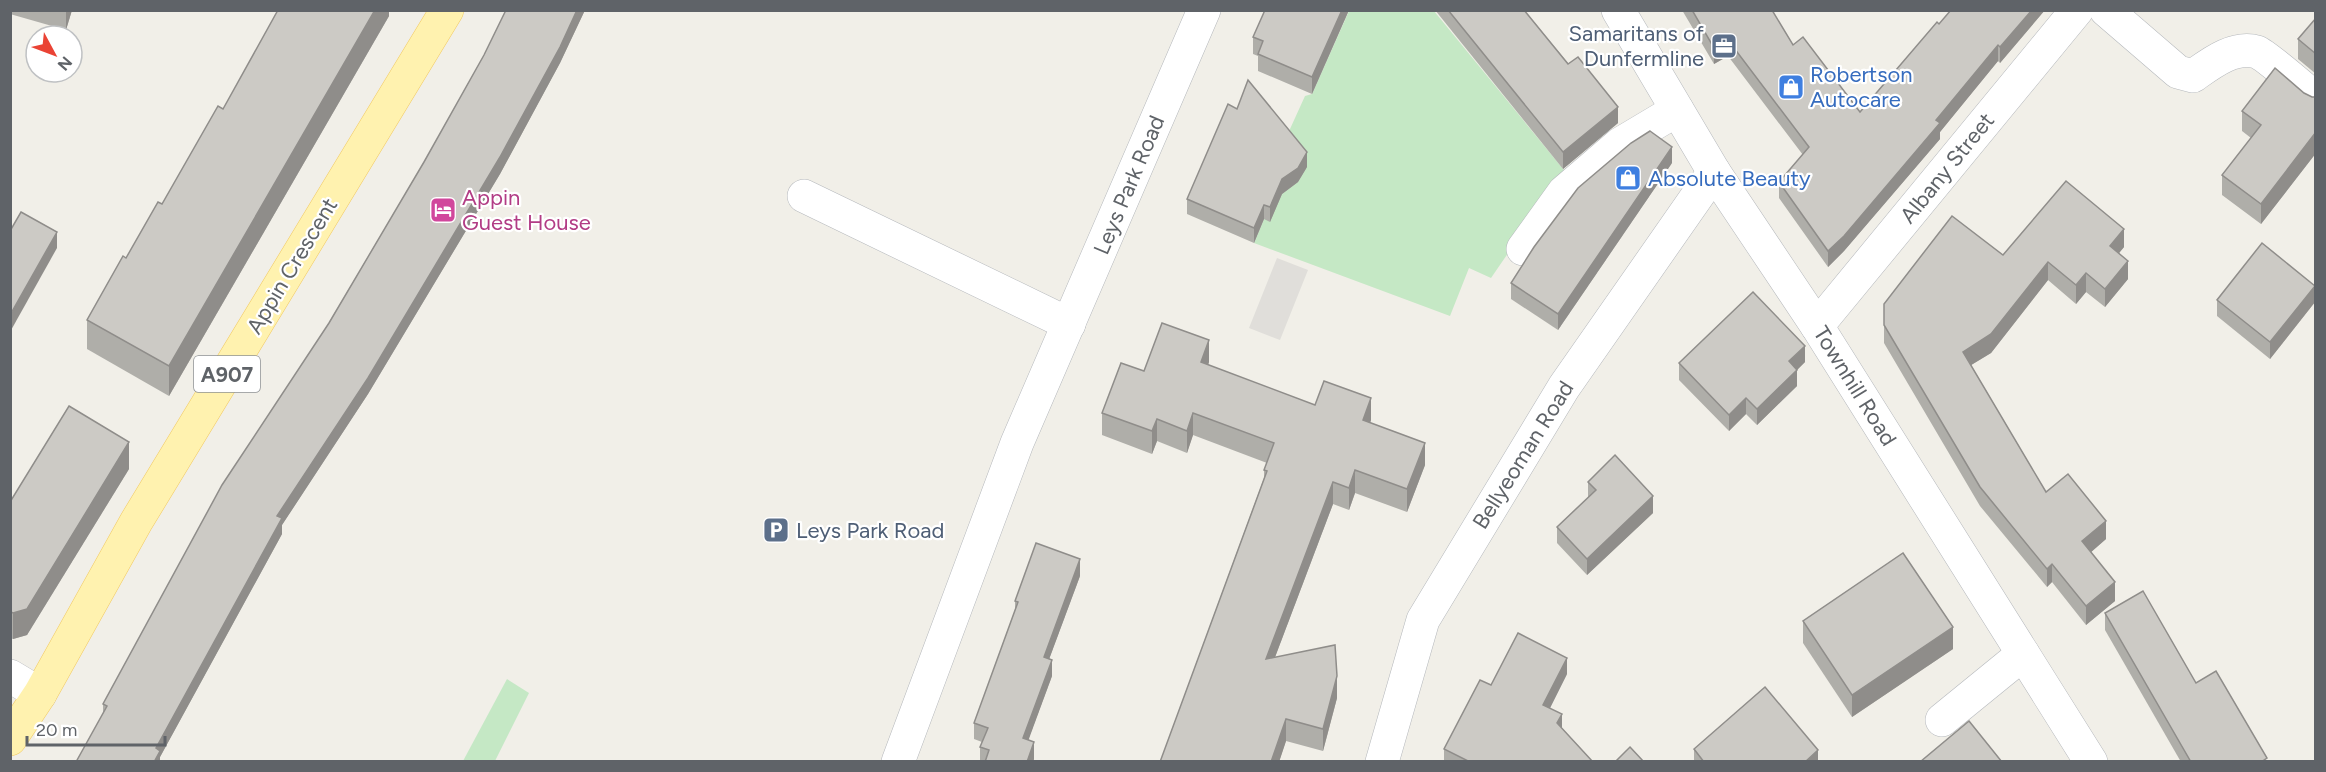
<svg xmlns="http://www.w3.org/2000/svg" width="2326" height="772" viewBox="0 0 2326 772" font-family="Figtree,sans-serif">
	<rect width="100%" height="100%" fill="#f1efe8"/>
	<polygon fill="#e0deda" points="1277,258 1308,270 1280,340 1249,328"/>
	<g fill="#c5e8c5">
		<path d="M 1349,11 L 1434,11 L 1568,175 L 1526,227 L 1491,278 L 1469,268 L 1450,316 L 1254,243 L 1264,219 L 1262,188 L 1298,182 C 1309,164 1298,151 1289,133 L 1290,129 L 1305,96 L 1312,94 Z"/>
		<polygon points="507,679 529,693 495,761 463,761"/>
	</g>
	<g fill="none" stroke-linecap="round" stroke-linejoin="round">
		<defs>
			<g id="minor">
				<polyline points="1618,10 1714,172 1817,326 2091,762"/>
				<path d="M 2106,10 L 2178,72 L 2193,76 C 2210,64 2234,45 2257,52 C 2267,56 2304,89 2316,99"/>
				<polyline points="804,196 1069,324"/>
				<polyline points="1523,249 1564,192 1620,144 1677,110"/>
				<polyline points="1817,326 2077,10"/>
				<polyline points="10,676 40,694"/>
				<polyline points="1942,720 2023,654"/>
				<polyline points="898,762 1017,443 1204,10"/>
				<polyline points="1382,762 1423,620 1564,387 1714,172"/>
			</g>
			<polyline id="major" points="10,739 40,694 136,522 447,10"/>
		</defs>
		<use href="#minor" stroke="#b5b8bc" stroke-width="34"/>
		<use href="#major" stroke="#f2c960" stroke-width="34"/>
		<use href="#minor" stroke="#fff" stroke-width="33"/>
		<use href="#major" stroke="#fff2af" stroke-width="33"/>
	</g>
	<g fill="#afaea9">
		<polygon points="10,10 72,10 66,30 10,14"/>
		<polygon points="389,10 389,16 169,396 87,349 87,320 223,109"/>
		<polygon points="506,10 585,10 560,63 500,174 368,394 282,525 282,534 160,757 160,762 103,714 103,704 424,162 484,55"/>
		<polygon points="1265,10 1349,10 1312,94 1258,71 1258,56 1253,54 1253,37"/>
		<polygon points="1435,10 1524,10 1618,123 1563,169"/>
		<polygon points="1682,10 1772,10 1793,45 1860,112 1939,24 2045,10 2000,63 1998,61 1940,132 1940,139 1844,251 1828,267 1779,198 1779,182 1803,155 1728,56 1714,64"/>
		<polygon points="2316,18 2316,74 2298,59 2298,39"/>
		<polygon points="2304,93 2312,97 2316,97 2316,153 2261,224 2222,195 2222,175 2251,138 2242,131 2242,111"/>
		<polygon points="1672,163 1558,330 1511,299 1511,283"/>
		<polygon points="1307,167 1298,182 1282,194 1270,222 1264,219 1254,243 1187,214 1187,199"/>
		<polygon points="2124,247 2119,253 2128,279 2105,307 2086,292 2076,304 2048,280 1991,353 1971,365 2046,492 2106,539 2091,552 2115,601 2086,625 2052,582 2047,587 1980,506 1884,343 1884,304 2003,255"/>
		<polygon points="2217,300 2315,302 2270,359 2217,316"/>
		<polygon points="1209,362 1208,365 1315,405 1371,420 1370,423 1425,465 1407,512 1355,493 1349,510 1333,504 1275,657 1337,698 1323,751 1286,741 1279,762 1160,762 1264,478 1264,470 1267,463 1193,435 1187,453 1157,441 1152,454 1102,435 1102,413 1144,371"/>
		<polygon points="1805,362 1797,370 1797,386 1757,425 1746,414 1729,431 1679,380 1679,363"/>
		<polygon points="129,469 27,635 13,639 10,638 10,502"/>
		<polygon points="1588,482 1653,513 1587,575 1557,543 1557,527 1588,498"/>
		<polygon points="1080,576 1049,659 1052,676 1028,740 1034,759 1033,762 980,762 980,747 982,742 974,739 974,723 1015,610 1015,601"/>
		<polygon points="2105,613 2267,762 2181,762 2105,630"/>
		<polygon points="1803,621 1953,649 1852,717 1803,643"/>
		<polygon points="1567,674 1550,708 1562,728 1593,762 1444,762 1444,749"/>
		<polygon points="1694,749 1818,762 1694,762"/>
	</g>
	<g fill="#8f8d8a">
		<polygon points="66,10 72,10 66,30"/>
		<polygon points="375,10 389,10 389,16 169,396 169,366"/>
		<polygon points="577,10 585,10 560,63 500,174 368,394 282,525 282,534 160,757 160,762 154,762 156,748 277,516"/>
		<polygon points="1342,10 1349,10 1312,94 1312,77"/>
		<polygon points="2032,10 2045,10 2000,63 2000,47"/>
		<polygon points="1728,40 1728,56 1714,64 1714,48"/>
		<polygon points="1998,45 1998,61 1940,132 1940,139 1844,251 1828,267 1828,251"/>
		<polygon points="1618,107 1618,123 1563,169 1563,152"/>
		<polygon points="2316,132 2316,153 2261,224 2261,204"/>
		<polygon points="1672,147 1672,163 1558,330 1558,314"/>
		<polygon points="1307,152 1307,167 1298,182 1282,194 1270,222 1270,207 1282,179"/>
		<polygon points="1264,205 1264,219 1254,243 1254,228"/>
		<polygon points="2124,229 2124,247 2110,264 2110,246"/>
		<polygon points="57,232 57,248 10,332 10,315"/>
		<polygon points="2128,261 2128,279 2105,307 2105,289"/>
		<polygon points="2048,262 2048,280 1991,353 1963,370 1963,352"/>
		<polygon points="2086,273 2086,292 2076,304 2076,285"/>
		<polygon points="2315,286 2315,302 2270,359 2270,342"/>
		<polygon points="1209,340 1209,362 1201,384 1201,362"/>
		<polygon points="1805,346 1805,362 1797,370 1797,386 1757,425 1757,409 1789,361"/>
		<polygon points="1371,398 1371,420 1363,442 1363,420"/>
		<polygon points="1746,398 1746,414 1729,431 1729,415"/>
		<polygon points="1193,413 1193,435 1187,453 1187,431"/>
		<polygon points="1157,419 1157,441 1152,454 1152,431"/>
		<polygon points="129,442 129,469 27,635 13,639 13,613"/>
		<polygon points="1425,443 1425,465 1407,512 1407,489"/>
		<polygon points="1355,470 1355,493 1349,510 1349,488"/>
		<polygon points="1333,482 1333,504 1266,681 1266,659"/>
		<polygon points="1653,496 1653,513 1587,575 1587,559"/>
		<polygon points="2106,521 2106,539 2082,560 2082,541"/>
		<polygon points="1080,559 1080,576 1044,673 1044,657"/>
		<polygon points="2052,564 2052,582 2047,587 2047,569"/>
		<polygon points="2115,582 2115,601 2086,625 2086,606"/>
		<polygon points="1953,627 1953,649 1852,717 1852,695"/>
		<polygon points="1567,658 1567,674 1543,722 1543,705"/>
		<polygon points="1052,660 1052,676 1023,755 1023,738"/>
		<polygon points="1337,676 1337,698 1323,751 1323,729"/>
		<polygon points="1562,714 1562,731 1557,723"/>
		<polygon points="1286,719 1286,741 1279,762 1271,762"/>
		<polygon points="1034,742 1034,759 1033,762 1027,762"/>
		<polygon points="1818,750 1818,762 1805,762"/>
	</g>
	<g fill="#cccac5" stroke="#8f8d8a" stroke-width="1.5">
		<polygon points="278,10 375,10 169,366 87,320 123,256 126,258 158,202 162,204 218,106 223,109"/>
		<polygon points="506,10 577,10 560,47 500,157 368,378 277,516 282,518 156,748 160,751 154,762 76,762 107,706 103,704 222,485 329,323 424,162 484,55"/>
		<polygon points="1265,10 1342,10 1312,77 1258,54 1263,41 1253,37"/>
		<polygon points="1448,10 1524,10 1568,64 1578,57 1618,107 1563,152"/>
		<polygon points="1692,10 1772,10 1793,45 1803,37 1860,112 1937,22 1939,24 1951,10 2032,10 2000,47 1998,45 1936,120 1940,123 1844,236 1828,251 1779,182 1809,147 1728,40 1714,48"/>
		<polygon points="2316,18 2316,54 2298,39"/>
		<polygon points="2275,68 2304,93 2312,97 2316,97 2316,132 2261,204 2222,175 2261,125 2242,111"/>
		<polygon points="1248,80 1307,152 1298,168 1282,179 1270,207 1264,205 1254,228 1187,199 1228,104 1237,109"/>
		<polygon points="1650,131 1672,147 1558,314 1511,283 1534,247 1578,188 1631,143"/>
		<polygon points="2066,181 2124,229 2110,246 2128,261 2105,289 2086,273 2076,285 2048,262 1991,334 1963,352 2046,492 2068,474 2106,521 2082,541 2115,582 2086,606 2052,564 2047,569 1980,487 1884,325 1884,304 1952,216 2003,255"/>
		<polygon points="21,212 57,232 10,315 10,231"/>
		<polygon points="2262,243 2315,286 2270,342 2217,300"/>
		<polygon points="1753,292 1805,346 1789,361 1797,370 1757,409 1746,398 1729,415 1679,363"/>
		<polygon points="1162,323 1209,340 1201,362 1315,405 1324,381 1371,398 1363,420 1425,443 1407,489 1355,470 1349,488 1333,482 1266,659 1335,645 1337,676 1323,729 1286,719 1271,762 1160,762 1267,471 1264,470 1274,443 1193,413 1187,431 1157,419 1152,431 1102,413 1121,363 1144,371"/>
		<polygon points="69,406 129,442 27,609 13,613 10,611 10,502"/>
		<polygon points="1615,455 1653,496 1587,559 1557,527 1596,490 1588,482"/>
		<polygon points="1036,543 1080,559 1044,657 1052,660 1023,738 1034,742 1027,762 985,762 989,750 980,747 988,728 974,723 1018,602 1015,601"/>
		<polygon points="1903,553 1953,627 1852,695 1803,621"/>
		<polygon points="2143,591 2196,683 2216,671 2267,758 2261,762 2191,762 2105,613"/>
		<polygon points="1518,633 1567,658 1543,705 1562,714 1557,723 1593,762 1470,762 1444,749 1480,680 1491,685"/>
		<polygon points="1765,687 1818,750 1805,762 1704,762 1694,749"/>
		<polygon points="1969,721 2002,762 1920,762"/>
		<polygon points="1630,747 1644,762 1615,762"/>
	</g>
	<defs>
		<symbol id="office-square" viewBox="-11 -11 22 22"><rect x="-9" y="-9" width="18" height="18" rx="4" fill="#5c6f8a" stroke="#fff"/><path d="M-6-3h4V-5.5h4V-3h4V5H-6ZM-1-4.5V-3h2v-1.5ZM-6 0V1H6V0Z" fill="#fff"/></symbol>
		<symbol id="shop-square" viewBox="-11 -11 22 22"><rect x="-9" y="-9" width="18" height="18" rx="4" fill="#3f7fe0" stroke="#fff"/><path d="M-5-2.5h2.3a2.7 3.5 0 0 1 5.4 0H5L5.5 6h-11ZM-1.5-2.5h3a1.5 2.3 0 0 0-3 0Z" fill="#fff"/></symbol>
		<symbol id="hotel-square" viewBox="-11 -11 22 22"><rect x="-9" y="-9" width="18" height="18" rx="4" fill="#d1479c" stroke="#fff"/><path d="M-6-4.5h1.5V1H6V5H4.5V3h-9V5H-6ZM-4 0a1.8 1.8 0 1 1 3.6 0ZM.5 0V-2.5h3Q6-2.5 6 0Z" fill="#fff"/></symbol>
		<symbol id="parking-square" viewBox="-11 -11 22 22"><rect x="-9" y="-9" width="18" height="18" rx="4" fill="#5c6f8a" stroke="#fff"/><path d="M-3.5-5.5H1a3.5 3.5 0 0 1 0 7H-1V5.5H-3.5ZM-1-3.4V-.6H.8a1.4 1.4 0 0 0 0-2.8Z" fill="#fff"/></symbol>
	</defs>
	<g fill-rule="evenodd">
		<use href="#office-square" x="1709" y="31" width="30" height="30"/>
		<use href="#shop-square" x="1776" y="72" width="30" height="30"/>
		<use href="#shop-square" x="1613" y="163" width="30" height="30"/>
		<use href="#hotel-square" x="428" y="195" width="30" height="30"/>
		<use href="#parking-square" x="761" y="515" width="30" height="30"/>
	</g>
	<g text-anchor="middle" dominant-baseline="central" stroke-width="4.5" stroke-linejoin="round" paint-order="stroke">
		<rect fill="#fff" stroke="#8f9295" stroke-width="1.5" x="194" y="356" width="66" height="36" rx="4.5"/>
		<g font-size="21" font-weight="bold" fill="#5f6368">
			<text x="227" y="374">A907</text>
		</g>
		<g font-size="22" fill="#4e5e75" stroke="#fff" text-anchor="end">
			<text x="1704" y="33">Samaritans of<tspan x="1704" dy="25">Dunfermline</tspan></text>
			<text x="796" y="530" text-anchor="start">Leys Park Road</text>
		</g>
		<g font-size="22" fill="#366cbe" stroke="#fff" text-anchor="start">
			<text x="1810" y="74">Robertson<tspan x="1810" dy="25">Autocare</tspan></text>
			<text x="1648" y="178">Absolute Beauty</text>
		</g>
		<g font-size="22" fill="#5f6368" stroke="#fff">
			<text transform="translate(1947 168) rotate(-51)">Albany Street</text>
			<text transform="translate(1129 185) rotate(-67)">Leys Park Road</text>
			<text transform="translate(292 266) rotate(-59)">Appin Crescent</text>
			<text transform="translate(1855 386) rotate(58)">Townhill Road</text>
			<text transform="translate(1523 455) rotate(-58)">Bellyeoman Road</text>
		</g>
		<g font-size="22" fill="#b23c85" stroke="#fff" text-anchor="start">
			<text x="462" y="197">Appin<tspan x="462" dy="25">Guest House</tspan></text>
		</g>
	</g>
	<rect width="2326" height="772" fill="none" stroke="#5f6368" stroke-width="24"/>
	<g transform="translate(54 54) rotate(131)"><circle r="28" fill="#ffffff" stroke="#bfc1c3" stroke-width="1.5"/>
	<path d="M0-4.5L10 22L0 15L-10 22Z" fill="#ea4335"/>
	<text y="-9" font-size="16" font-weight="bold" text-anchor="middle" fill="#5f6368">N</text>
	</g>
	<path d="M27 736v9h138v-9" fill="none" stroke="#5f6368" stroke-width="3"/>
	<text x="36" y="736" font-size="18" fill="#5f6368" stroke="#ffffff" stroke-width="4.5" paint-order="stroke">20 m</text>
</svg>
